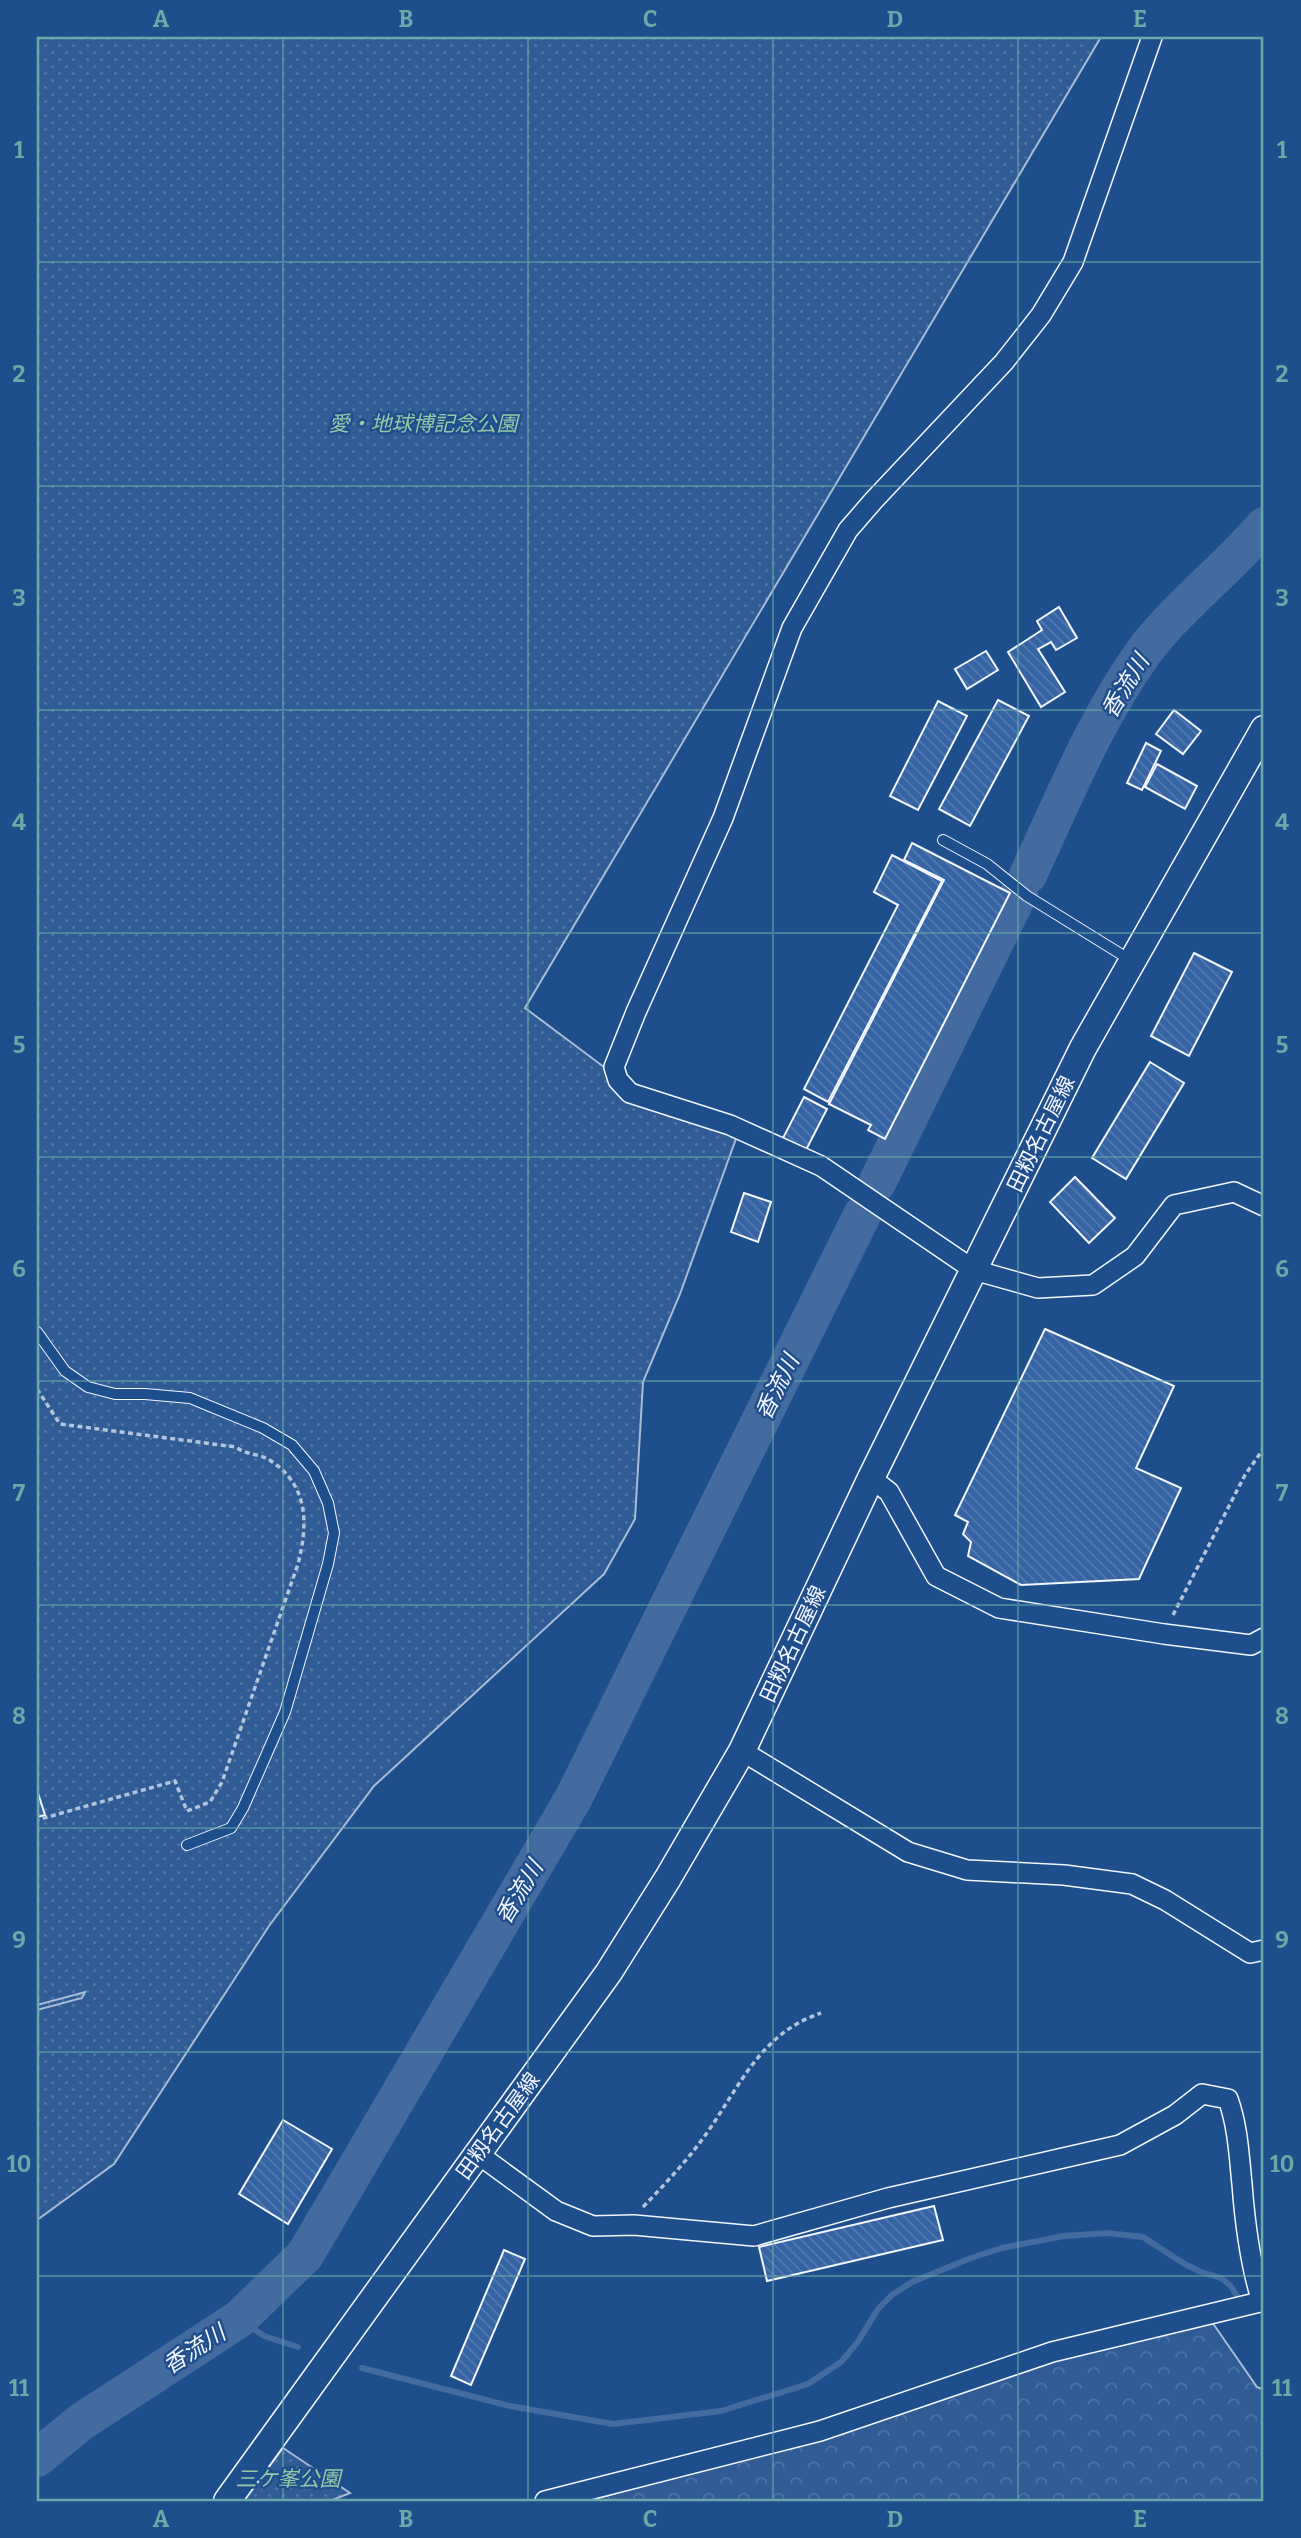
<svg xmlns="http://www.w3.org/2000/svg" width="1301" height="2538" viewBox="0 0 1301 2538" font-family="Bitter,'Noto Sans JP',serif">
	<defs>
		<pattern id="forest-crowns" width="20" height="18" patternUnits="userSpaceOnUse" patternTransform="scale(1.75)"><rect width="20" height="18" fill="#305b95"/><path d="M2 6a3 3 0 1 1 6 0M12 15a3 3 0 1 1 6 0" fill="none" stroke="#4e73a5"/></pattern>
		<pattern id="park-dots" width="8" height="8" patternUnits="userSpaceOnUse" patternTransform="scale(1.75)"><rect width="8" height="8" fill="#305b95"/><path d="M2 2h.1M6 6h.1" fill="none" stroke="#4e73a5" stroke-width="1.8" stroke-linecap="round"/></pattern>
		<pattern id="plaza-grid" width="8" height="8" patternUnits="userSpaceOnUse" patternTransform="scale(1.75)"><rect width="8" height="8" fill="#305b95"/><path d="M0 4h8M4 0v8" fill="none" stroke="#4e73a5"/></pattern>
		<pattern id="building-back-hatch" width="6" height="6" patternUnits="userSpaceOnUse" patternTransform="scale(1.75)"><rect width="6" height="6" fill="#3563a3"/><path d="M-1 5l2 2M0 0l6 6M5-1l2 2" fill="none" stroke="#537ab1"/></pattern>
	</defs>
	<rect width="100%" height="100%" fill="#1f4e8c"/>
	<polygon fill="url(#forest-crowns)" stroke="#a8bbd7" stroke-width="2" points="1212,2322 1257,2387 1264,2390 1264,2501 587,2501 825,2437 1053,2361"/>
	<g fill="url(#park-dots)" stroke="#a8bbd7" stroke-width="2">
		<polygon points="37,37 1101,37 525,1008 612,1073 615,1082 738,1133 680,1294 643,1382 635,1519 604,1574 374,1786 269,1926 114,2164 37,2220"/>
		<polygon points="283,2448 350,2493 330,2501 244,2501"/>
	</g>
	<polygon fill="url(#plaza-grid)" stroke="#a8bbd7" stroke-width="2" points="85,1992 82,1998 37,2010 37,2005"/>
	<g fill="none" stroke-linecap="round" stroke-linejoin="round">
		<g stroke="#446ba0" stroke-width="6">
			<polyline points="239,2319 264,2336 298,2347"/>
			<polyline points="362,2368 510,2406 613,2424 721,2411 808,2384 841,2362 857,2343 878,2309 892,2295 912,2282 971,2258 1002,2248 1064,2236 1107,2233 1143,2237 1183,2263 1201,2272 1221,2278 1230,2285 1237,2296"/>
		</g>
		<g stroke="#446ba0" stroke-width="38">
			<path d="M 1028,875 C 1063,800 1095,720 1143,653 C 1178,606 1227,570 1264,526"/>
			<polyline points="877,1183 1019,893"/>
			<polyline points="37,2458 81,2422 239,2319 305,2255 573,1799 862,1215"/>
		</g>
	</g>
	<g fill="url(#building-back-hatch)" stroke="#f2f6ff" stroke-width="2">
		<polygon points="1059,607 1077,638 1056,650 1051,642 1038,649 1065,692 1041,707 1008,652 1042,630 1037,621"/>
		<polygon points="986,651 998,670 967,689 955,669"/>
		<polygon points="998,700 1029,716 970,826 939,809"/>
		<polygon points="938,701 967,716 918,810 890,796"/>
		<polygon points="1174,710 1201,731 1183,754 1156,734"/>
		<polygon points="1146,743 1161,751 1142,790 1127,783"/>
		<polygon points="1157,764 1197,786 1185,809 1145,787"/>
		<polygon points="912,843 1010,893 885,1139 868,1130 871,1125 829,1104 944,880 904,860"/>
		<polygon points="892,855 942,881 828,1102 804,1089 898,905 874,892"/>
		<polygon points="1194,953 1232,972 1189,1056 1151,1036"/>
		<polygon points="1150,1062 1184,1083 1126,1179 1092,1158"/>
		<polygon points="804,1097 827,1109 804,1154 781,1142"/>
		<polygon points="1075,1177 1115,1218 1089,1243 1050,1202"/>
		<polygon points="744,1193 771,1202 758,1242 731,1232"/>
		<polygon points="1045,1329 1174,1386 1136,1468 1181,1488 1139,1579 1021,1585 968,1556 971,1542 963,1534 968,1522 955,1515"/>
		<polygon points="37,1790 45,1815 37,1817"/>
		<polygon points="283,2120 332,2149 288,2224 239,2194"/>
		<polygon points="934,2206 943,2240 767,2281 759,2247"/>
		<polygon points="504,2250 525,2259 471,2385 451,2376"/>
	</g>
	<g fill="none" stroke-linecap="round" stroke-linejoin="round">
		<defs>
			<g id="service">
				<polyline points="943,840 987,864 1027,896 1132,961"/>
				<polyline points="37,1332 65,1371 88,1387 115,1394 145,1394 190,1398 263,1428 292,1445 314,1471 328,1503 334,1533 328,1564 285,1712 243,1808 231,1828 187,1845"/>
			</g>
			<g id="minor">
				<polyline points="1152,37 1073,262 1041,315 1004,362 874,500 848,530 792,628 723,818 636,1012 614,1067 618,1080 630,1093 730,1125 821,1166 974,1270 1038,1288 1093,1285 1135,1256 1174,1205 1234,1192 1264,1206"/>
				<polyline points="871,1478 889,1492 936,1576 999,1608 1164,1634 1251,1645 1264,1638"/>
				<polyline points="742,1751 908,1852 967,1870 1064,1875 1132,1884 1165,1900 1250,1953 1264,1950"/>
				<path d="M 478,2154 L 556,2211 L 593,2226 L 634,2225 L 754,2236 L 888,2198 L 1120,2145 L 1175,2115 L 1202,2094 L 1228,2099 C 1238,2127 1239,2155 1242,2184 C 1245,2224 1250,2264 1262,2302"/>
				<polyline points="545,2501 820,2431 1052,2352 1264,2301"/>
			</g>
			<polyline id="secondary" points="227,2501 609,1972 668,1878 742,1751 871,1478 1083,1048 1264,729"/>
		</defs>
		<use href="#service" stroke="#f2f6ff" stroke-width="12"/>
		<use href="#minor" stroke="#f2f6ff" stroke-width="22"/>
		<use href="#secondary" stroke="#f2f6ff" stroke-width="29"/>
		<g stroke="#b3c4dc" stroke-width="3.5" stroke-dasharray="5 3.5" stroke-linecap="butt">
			<path d="M 37,1389 L 60,1424 L 236,1447 C 247,1456 260,1453 271,1461 C 309,1486 308,1525 298,1564 L 222,1782 L 210,1802 L 187,1811 L 175,1781 L 37,1820"/>
			<polyline points="1173,1615 1245,1475 1264,1448"/>
			<path d="M 643,2207 C 665,2184 686,2162 704,2137 C 740,2087 759,2034 821,2013"/>
		</g>
		<use href="#service" stroke="#1f4e8c" stroke-width="10"/>
		<use href="#minor" stroke="#1f4e8c" stroke-width="19"/>
		<use href="#secondary" stroke="#1f4e8c" stroke-width="26"/>
	</g>
	<path fill="none" stroke="#6aa9a8" stroke-width="2" stroke-opacity="0.55" d="M 283,37 L 283,2501M 528,37 L 528,2501M 773,37 L 773,2501M 1018,37 L 1018,2501M 37,262 L 1264,262M 37,486 L 1264,486M 37,710 L 1264,710M 37,933 L 1264,933M 37,1157 L 1264,1157M 37,1381 L 1264,1381M 37,1605 L 1264,1605M 37,1828 L 1264,1828M 37,2052 L 1264,2052M 37,2276 L 1264,2276"/>
	<g text-anchor="middle" dominant-baseline="central" stroke-width="5" stroke-linejoin="round" paint-order="stroke">
		<g font-size="21" font-style="italic" fill="#97c8a6" stroke="#1f4e8c">
			<text x="423" y="424">愛・地球博記念公園</text>
			<text x="288" y="2479">三ケ峯公園</text>
		</g>
		<g font-size="21" fill="#f2f6ff" stroke="#1f4e8c">
			<text transform="translate(1041 1134) rotate(-64)">田籾名古屋線</text>
			<text transform="translate(793 1644) rotate(-65)">田籾名古屋線</text>
			<text transform="translate(498 2126) rotate(-54)">田籾名古屋線</text>
		</g>
		<g font-size="23" font-style="italic" fill="#f2f6ff" stroke="#1f4e8c">
			<text transform="translate(1125 686) rotate(-59)">香流川</text>
			<text transform="translate(777 1387) rotate(-64)">香流川</text>
			<text transform="translate(519 1892) rotate(-59)">香流川</text>
			<text transform="translate(194 2349) rotate(-33)">香流川</text>
		</g>
	</g>
	<rect width="1301" height="2538" fill="none" stroke="#1f4e8c" stroke-width="77"/>
	<rect x="38" y="38" width="1224" height="2462" fill="none" stroke="#6aa9a8" stroke-width="2.5"/>
	<g font-size="23" text-anchor="middle" font-weight="bold" fill="#6aa9a8">
		<text x="161" y="27">A</text>
		<text x="406" y="27">B</text>
		<text x="650" y="27">C</text>
		<text x="895" y="27">D</text>
		<text x="1140" y="27">E</text>
		<text x="19" y="158">1</text>
		<text x="1282" y="158">1</text>
		<text x="19" y="382">2</text>
		<text x="1282" y="382">2</text>
		<text x="19" y="606">3</text>
		<text x="1282" y="606">3</text>
		<text x="19" y="830">4</text>
		<text x="1282" y="830">4</text>
		<text x="19" y="1053">5</text>
		<text x="1282" y="1053">5</text>
		<text x="19" y="1277">6</text>
		<text x="1282" y="1277">6</text>
		<text x="19" y="1501">7</text>
		<text x="1282" y="1501">7</text>
		<text x="19" y="1724">8</text>
		<text x="1282" y="1724">8</text>
		<text x="19" y="1948">9</text>
		<text x="1282" y="1948">9</text>
		<text x="19" y="2172">10</text>
		<text x="1282" y="2172">10</text>
		<text x="19" y="2396">11</text>
		<text x="1282" y="2396">11</text>
		<text x="161" y="2527">A</text>
		<text x="406" y="2527">B</text>
		<text x="650" y="2527">C</text>
		<text x="895" y="2527">D</text>
		<text x="1140" y="2527">E</text>
	</g>
</svg>
